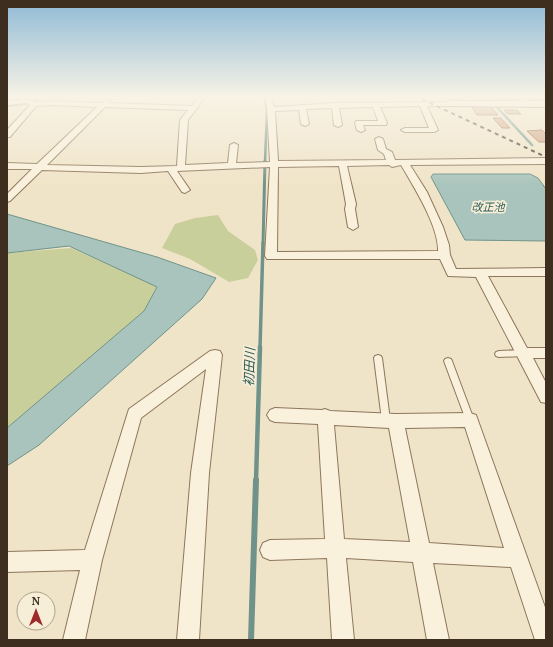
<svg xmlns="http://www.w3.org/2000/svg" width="553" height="647" viewBox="0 0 553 647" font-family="'PT Serif','Noto Sans JP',serif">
	<rect width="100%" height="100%" fill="#f0e4c8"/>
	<g fill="#c9cf9b">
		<polygon points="218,215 228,231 255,250 258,260 248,278 229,282 190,259 162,248 175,224 195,218"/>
		<polygon points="71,248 157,286 144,311 7,428 7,253"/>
	</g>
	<g fill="#a9c4bc" stroke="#6f938a">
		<polygon points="433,174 530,174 538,178 546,189 546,241 465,240 431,177"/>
		<polygon points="7,214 157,257 216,278 202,299 39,445 7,466 7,428 144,311 157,287 69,246 7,253"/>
	</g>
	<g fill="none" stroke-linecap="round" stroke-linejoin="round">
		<g stroke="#6f938a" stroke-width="2.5">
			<polyline points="264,96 267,109 265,162"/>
			<polyline points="496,102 499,97"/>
			<polyline points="494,104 532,145"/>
			<polyline points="7,106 33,103 40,96"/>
		</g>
		<polyline stroke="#6f938a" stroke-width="3" points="263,244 265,161"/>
		<polyline stroke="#6f938a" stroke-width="3.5" points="260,348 263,243"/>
		<polyline stroke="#6f938a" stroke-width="4.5" points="256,481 260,347"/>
		<polyline stroke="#6f938a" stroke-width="6" points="251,640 256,480"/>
	</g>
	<g fill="#cf9f7d" stroke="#8d5f41">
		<polygon points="439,96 466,96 459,101"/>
		<polygon points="528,96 546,97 546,101 527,97"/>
		<polygon points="471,106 490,106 498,115 477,115"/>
		<polygon points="504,110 517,110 521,114 508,114"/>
		<polygon points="493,118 501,118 510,128 502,128"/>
		<polygon points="542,130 546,134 546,142 539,142 527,131"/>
	</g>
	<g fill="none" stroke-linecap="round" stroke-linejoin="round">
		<defs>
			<g id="lane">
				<polygon points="501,96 507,96 536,103 534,104"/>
				<polygon points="523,350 526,351 527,353 526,355 523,356 499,357 496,356 495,354 496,352 499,351"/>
				<polygon points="378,355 381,356 382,358 390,420 389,423 386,424 383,423 382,420 374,358 375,356"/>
				<polygon points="448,358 451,359 452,361 474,420 473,423 470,424 467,423 466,420 444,361 445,359"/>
			</g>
			<g id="street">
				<path d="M 200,96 L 206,96 L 188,120 L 185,165 L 228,163 L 230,145 L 234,143 L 238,145 L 236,163 L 270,162 L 267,109 L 265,96 L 271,96 L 274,107 L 335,103 L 450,102 L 453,104 L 450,106 L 427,106 L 438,130 L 434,132 L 405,132 L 401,130 L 405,128 L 429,128 L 420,106 L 380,107 L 387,123 L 386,125 L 363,125 L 365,130 L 361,132 L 357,130 L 355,123 L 356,121 L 378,121 L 373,107 L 339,108 L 342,125 L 338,127 L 334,125 L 332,108 L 306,109 L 309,124 L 305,126 L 301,124 L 299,110 L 275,111 L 278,161 L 386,160 L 384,154 L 378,150 L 375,139 L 379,137 L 383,139 L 386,149 L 392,152 L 395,160 L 546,158 L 546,164 L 410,165 L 427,192 L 443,227 L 449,245 L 450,255 L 456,269 L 546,268 L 546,276 L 488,276 L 527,348 L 546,348 L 546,358 L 533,358 L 546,383 L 546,403 L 541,402 L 476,277 L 448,276 L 440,259 L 267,259 L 265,256 L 270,167 L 177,171 L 190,190 L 185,193 L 182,192 L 168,171 L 141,173 L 42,170 L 10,201 L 7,202 L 7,194 L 32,169 L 7,169 L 7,163 L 37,164 L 97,107 L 53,105 L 36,106 L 10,137 L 7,137 L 7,130 L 30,105 L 26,103 L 7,105 L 7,101 L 27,99 L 35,102 L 53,101 L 101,103 L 107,99 L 110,101 L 109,103 L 192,106 ZM 105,107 L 188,110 L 180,120 L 177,166 L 141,167 L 47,165 ZM 389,165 L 392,167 L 401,165 C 414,187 439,227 438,251 L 277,252 L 278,167 L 339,166 L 346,204 L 345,209 L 348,227 L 353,230 L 358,227 L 355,209 L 356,204 L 347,166 Z"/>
				<polygon points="215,350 220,351 222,355 209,473 199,640 177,640 191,473 206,369 141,418 102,560 85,640 63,640 80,570 7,572 7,552 85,550 129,409 210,351"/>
				<path d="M 275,408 L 322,410 L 325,409 L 330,411 L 396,414 L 470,413 L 476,415 L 546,610 L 546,640 L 535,640 L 511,567 L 433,563 L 449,640 L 427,640 L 413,562 L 346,558 L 354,640 L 332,640 L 327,558 L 270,560 L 263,557 L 260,550 L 263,543 L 270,540 L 325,539 L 318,424 L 275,422 L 270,420 L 267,415 L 270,410 ZM 334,425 L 389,428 L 410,542 L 344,539 ZM 465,427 L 504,548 L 429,543 L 405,428 Z"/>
			</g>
			<polygon id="secondary" points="450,101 546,101 546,107 447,106 445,104"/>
		</defs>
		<use href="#lane" stroke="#8d765c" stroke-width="2"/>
		<use href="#street" stroke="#8d765c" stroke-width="2"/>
		<use href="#secondary" stroke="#6f573f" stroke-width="2"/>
		<use href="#lane" fill="#faf1dc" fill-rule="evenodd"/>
		<use href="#street" fill="#faf1dc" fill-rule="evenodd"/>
		<use href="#secondary" fill="#faf1dc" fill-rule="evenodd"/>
		<polyline stroke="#3d2e20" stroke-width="2" stroke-dasharray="4 4" stroke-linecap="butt" points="415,96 546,157"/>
	</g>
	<linearGradient id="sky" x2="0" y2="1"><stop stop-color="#8fbad6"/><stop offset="0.52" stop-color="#f8f3e6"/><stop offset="1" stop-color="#f8f3e6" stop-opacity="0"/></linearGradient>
	<rect width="553" height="186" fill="url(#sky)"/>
	<g text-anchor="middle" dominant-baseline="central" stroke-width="3.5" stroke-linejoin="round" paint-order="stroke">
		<g font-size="11" font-style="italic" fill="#2f5d5a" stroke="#f7eed8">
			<text x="488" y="207">改正池</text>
		</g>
		<g font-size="13" font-style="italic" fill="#2f5d5a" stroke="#f7eed8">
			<text transform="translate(249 367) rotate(-88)">初田川</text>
		</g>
	</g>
	<rect width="553" height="647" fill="none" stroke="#3d2e20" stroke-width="16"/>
	<g transform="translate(36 611)"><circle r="19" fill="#f7eed8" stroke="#ada18e"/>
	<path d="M0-3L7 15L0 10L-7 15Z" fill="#9e2a2b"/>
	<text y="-6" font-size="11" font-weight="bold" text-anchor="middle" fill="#3d2e20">N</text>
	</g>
</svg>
